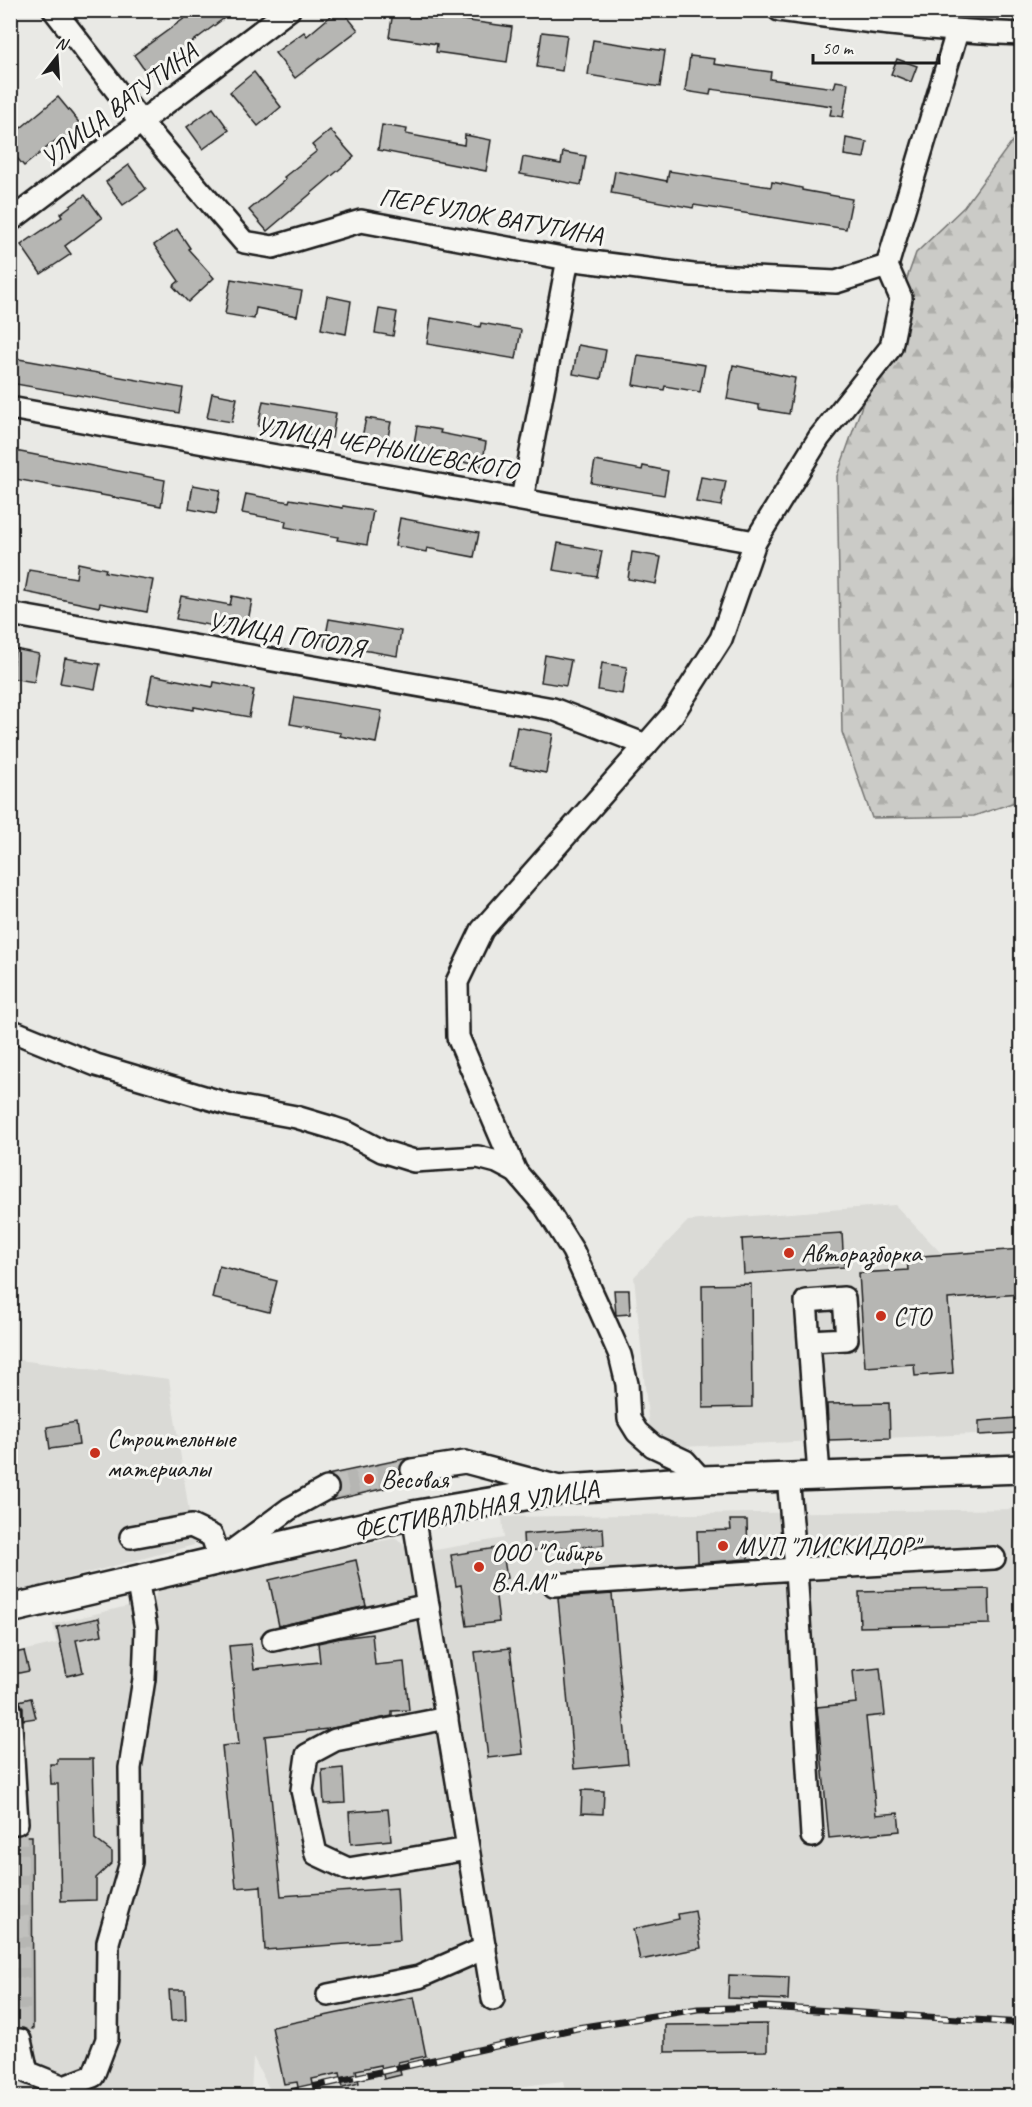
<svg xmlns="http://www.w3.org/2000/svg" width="1032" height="2107" viewBox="0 0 1032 2107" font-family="Caveat,sans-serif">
	<defs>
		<pattern id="forest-firs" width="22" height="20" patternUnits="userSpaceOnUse" patternTransform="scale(1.5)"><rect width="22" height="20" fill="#cbcbc7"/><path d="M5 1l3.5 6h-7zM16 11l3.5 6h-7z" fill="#aeaeaa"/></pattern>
	</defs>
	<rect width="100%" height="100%" fill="#e9e9e5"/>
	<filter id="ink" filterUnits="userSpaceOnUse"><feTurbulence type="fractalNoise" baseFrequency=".0167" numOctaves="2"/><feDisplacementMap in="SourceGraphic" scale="12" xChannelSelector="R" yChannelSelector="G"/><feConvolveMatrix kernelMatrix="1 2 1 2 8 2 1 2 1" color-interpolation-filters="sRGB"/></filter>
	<g filter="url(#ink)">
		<g fill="#dadad6">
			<polygon points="895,1205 942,1254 1021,1249 1021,1432 680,1447 649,1427 634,1277 688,1221"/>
			<polygon points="11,1359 169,1379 194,1545 11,1593"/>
			<polygon points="1021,1509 1021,2096 566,2096 563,2081 445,2096 273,2096 253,2057 251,2093 236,2096 11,2096 10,1703 18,1701 10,1654 57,1643 53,1624 132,1605 152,1617 157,1587 396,1538 413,1554 504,1538 502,1517"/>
		</g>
		<polygon fill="url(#forest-firs)" stroke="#747472" stroke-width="1.5" points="1021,129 1021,800 974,816 872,818 842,732 837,476 916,253 964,207"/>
		<g fill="#b6b6b3" stroke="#1c1c1c" stroke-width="1.5">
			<polygon points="196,10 235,10 148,75 134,55"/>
			<polygon points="338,10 342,10 358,30 295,78 275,53 304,32 307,36"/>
			<polygon points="393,12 441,20 441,17 512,27 507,62 436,52 437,44 389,37"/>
			<polygon points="542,32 567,35 562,71 537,67"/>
			<polygon points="593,40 665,51 660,87 588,75"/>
			<polygon points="690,56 715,59 714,64 771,72 770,79 834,88 836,81 848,83 843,117 830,115 832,106 711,89 710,95 685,91"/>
			<polygon points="897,59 917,66 911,82 891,74"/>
			<polygon points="254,72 281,107 258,126 230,92"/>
			<polygon points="58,97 81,125 62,140 60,137 24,166 10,150 10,137"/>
			<polygon points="213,108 229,130 203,149 187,127"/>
			<polygon points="382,125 407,129 406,134 464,145 465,135 491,140 486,171 378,150"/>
			<polygon points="330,130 354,157 267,231 249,210 286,179 284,177 317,151 312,145"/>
			<polygon points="846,138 867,142 864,158 844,155"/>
			<polygon points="563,152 586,156 581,185 520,174 523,157 561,164"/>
			<polygon points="129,165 146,189 123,205 106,182"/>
			<polygon points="615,171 667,181 669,171 771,187 772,182 802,188 802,190 852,199 846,229 694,205 693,208 611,193"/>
			<polygon points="85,195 102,218 65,246 71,254 41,274 21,245 62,217 60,214"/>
			<polygon points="177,229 190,248 188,249 214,278 188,302 173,286 179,281 154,245"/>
			<polygon points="231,279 302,291 297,316 256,308 254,319 225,314"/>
			<polygon points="327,296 351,301 346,334 321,329"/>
			<polygon points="379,309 397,312 393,336 375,333"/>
			<polygon points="431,318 480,327 481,323 521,330 516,359 427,344"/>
			<polygon points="578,345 606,350 601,379 573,374"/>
			<polygon points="638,355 705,365 700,392 665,386 664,390 633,385"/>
			<polygon points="13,358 183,388 179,413 10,383"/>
			<polygon points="733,365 795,378 789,414 759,409 759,405 727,399"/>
			<polygon points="212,393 237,398 232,422 207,418"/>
			<polygon points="263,401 336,413 332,438 258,426"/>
			<polygon points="366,418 391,422 386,447 361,442"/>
			<polygon points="417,426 441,430 440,433 486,442 482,466 457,461 458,457 413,449"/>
			<polygon points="10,450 165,480 161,506 10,478"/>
			<polygon points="595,461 642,470 643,466 668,471 664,495 591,483"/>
			<polygon points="701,477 726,481 721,506 696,502"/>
			<polygon points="193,485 220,490 216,514 189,509"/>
			<polygon points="246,494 289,502 290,499 343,508 343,506 373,511 367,545 337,540 338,537 285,527 286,521 242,513"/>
			<polygon points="400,518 479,533 474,557 427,548 426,552 395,546"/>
			<polygon points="558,543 602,551 597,577 553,570"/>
			<polygon points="632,552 661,557 656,584 628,579"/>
			<polygon points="78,563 106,569 105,572 153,580 147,612 100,603 99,607 25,592 29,570 76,578"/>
			<polygon points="181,596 230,605 232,596 252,600 246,632 176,619"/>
			<polygon points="329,619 401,631 397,656 351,648 351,651 324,646"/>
			<polygon points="15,649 39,654 34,682 10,678"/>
			<polygon points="545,655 571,660 566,686 541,682"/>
			<polygon points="65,658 100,664 95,689 60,683"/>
			<polygon points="602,663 627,667 622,694 598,690"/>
			<polygon points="152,675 213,687 214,682 254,690 249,717 194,707 194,710 147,702"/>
			<polygon points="295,697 382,711 376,743 340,736 341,733 290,724"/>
			<polygon points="517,727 553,734 546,773 510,766"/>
			<polygon points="842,1233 844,1267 744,1274 742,1239"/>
			<polygon points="1022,1249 1022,1294 948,1299 953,1373 915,1376 914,1364 865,1367 859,1273 908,1270 907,1257"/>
			<polygon points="219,1266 277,1281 269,1312 212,1298"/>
			<polygon points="751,1284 752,1407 703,1408 702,1285"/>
			<polygon points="614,1290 629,1290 630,1314 616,1315"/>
			<polygon points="889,1403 890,1438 829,1440 827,1404"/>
			<polygon points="1016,1418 1017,1433 979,1435 979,1421"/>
			<polygon points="76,1422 79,1445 50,1449 47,1427"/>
			<polygon points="408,1458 400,1465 399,1471 402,1478 411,1482 330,1501 338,1495 340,1488 334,1477 327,1475"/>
			<polygon points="730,1520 747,1520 748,1559 698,1563 697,1531 731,1530"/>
			<polygon points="603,1528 604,1545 524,1551 523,1534"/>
			<polygon points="502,1547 507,1578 494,1580 499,1622 467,1626 461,1585 456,1586 451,1555"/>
			<polygon points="356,1560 366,1606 279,1626 269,1580"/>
			<polygon points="989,1589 990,1624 860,1627 859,1592"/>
			<polygon points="612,1594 628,1764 574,1769 558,1598"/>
			<polygon points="99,1618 102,1635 76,1640 83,1672 67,1676 57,1627"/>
			<polygon points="372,1634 375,1665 404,1662 409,1710 392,1711 392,1716 328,1729 265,1736 281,1896 397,1888 400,1940 265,1950 261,1886 236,1888 222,1746 239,1744 229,1646 251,1644 254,1669 320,1662 318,1643 341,1638"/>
			<polygon points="510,1648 523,1754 488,1758 475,1652"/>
			<polygon points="24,1651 29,1671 14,1674 10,1654"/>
			<polygon points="880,1668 885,1715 866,1717 876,1815 898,1813 900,1831 829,1838 817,1707 856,1703 853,1671"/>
			<polygon points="31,1698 36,1718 23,1720 23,1708 19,1701"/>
			<polygon points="57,1759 93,1759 95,1839 112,1852 112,1863 96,1878 96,1900 61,1901 58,1784 51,1784 50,1764 57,1764"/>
			<polygon points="343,1768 345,1803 324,1804 322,1770"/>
			<polygon points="582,1790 604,1791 603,1814 581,1813"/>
			<polygon points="388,1809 391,1840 351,1844 349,1812"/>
			<polygon points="10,1836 32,1836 33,2029 18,2027 10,2029"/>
			<polygon points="695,1911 701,1948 640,1960 633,1929 679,1919 678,1914"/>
			<polygon points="729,1975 789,1977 788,2000 728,1998"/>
			<polygon points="169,1990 185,1990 186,2020 171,2021"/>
			<polygon points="414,1997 426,2056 398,2062 401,2075 384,2079 381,2065 356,2070 359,2083 343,2087 340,2073 312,2079 315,2094 304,2097 300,2097 297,2082 284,2084 272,2027"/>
			<polygon points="767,2024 767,2051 665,2052 665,2025"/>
		</g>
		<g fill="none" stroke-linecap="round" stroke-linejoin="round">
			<g stroke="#c0c0bd" stroke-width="21" stroke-dasharray="21 10" stroke-linecap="butt">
				<polyline points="327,1488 412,1470"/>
				<polyline points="17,1823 20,2040"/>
			</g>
			<defs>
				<g id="minor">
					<polyline points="54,10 141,122 244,242 273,247 361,221 568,259 693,275 836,282 887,266"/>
					<path d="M 779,10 C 860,21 940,31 1022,34"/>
					<polyline points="10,221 289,10"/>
					<polyline points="10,408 755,542"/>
					<polyline points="522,499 568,259"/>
					<polyline points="10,614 553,709 646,745 673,714 721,639 755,542 819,438 891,347 901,298 887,266 957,32"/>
					<polyline points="10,1030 96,1065 231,1105 296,1117 333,1128 348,1133 382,1151 414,1161 478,1157 497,1162 516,1172 545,1206 573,1251 599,1308 620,1355 627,1384 629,1419 637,1432 653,1446 685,1461 702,1480"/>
					<polyline points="516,1172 458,1037 457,982 482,930 646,745"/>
					<polyline points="809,1341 847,1339 844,1298 806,1301 819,1475"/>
					<polyline points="412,1470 465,1462 563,1488"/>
					<polyline points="788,1476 796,1569 994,1558"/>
					<polyline points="413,1515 493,1999"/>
					<polyline points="131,1537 191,1526 212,1536 220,1560 289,1509 327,1488"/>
					<polyline points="554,1585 796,1569 812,1836"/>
					<polyline points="273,1640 428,1605"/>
					<polyline points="10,1709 17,1823"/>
					<polyline points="447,1718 335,1740 307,1755 302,1790 316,1854 348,1869 468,1849"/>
					<polyline points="328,1995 419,1977 485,1948"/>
					<polyline points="20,2040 27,2072 64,2087 93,2076 107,2039 108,1942 131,1862 130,1768 144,1679 146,1629 137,1579"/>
				</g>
				<polyline id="major" points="10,1609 413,1515 566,1489 702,1480 1022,1469"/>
			</defs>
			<use href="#minor" stroke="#1c1c1c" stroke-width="26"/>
			<use href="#major" stroke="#1c1c1c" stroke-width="32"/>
			<use href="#minor" stroke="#f6f6f2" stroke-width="21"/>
			<use href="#major" stroke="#f6f6f2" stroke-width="27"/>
			<defs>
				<polyline id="rail" points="272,2096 577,2028 698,2009 767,2007 1022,2023"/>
			</defs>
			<use href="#rail" stroke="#1c1c1c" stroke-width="7"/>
			<use href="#rail" stroke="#f6f6f2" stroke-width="4.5" stroke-dasharray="14" stroke-linecap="butt"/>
		</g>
	</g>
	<g fill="#c8321e" stroke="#f6f6f2" stroke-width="2">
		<circle cx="789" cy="1253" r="6"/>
		<circle cx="881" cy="1316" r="6"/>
		<circle cx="95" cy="1453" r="6"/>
		<circle cx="369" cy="1479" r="6"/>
		<circle cx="723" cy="1546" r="6"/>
		<circle cx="479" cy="1567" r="6"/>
	</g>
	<g text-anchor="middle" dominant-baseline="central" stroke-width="6" stroke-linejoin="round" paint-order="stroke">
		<g font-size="26" fill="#1c1c1c" stroke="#f6f6f2">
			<text transform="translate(119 105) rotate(-37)">УЛИЦА ВАТУТИНА</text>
			<text transform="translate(491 216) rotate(10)">ПЕРЕУЛОК ВАТУТИНА</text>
			<text transform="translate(387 448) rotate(10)">УЛИЦА ЧЕРНЫШЕВСКОГО</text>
			<text transform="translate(286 635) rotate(10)">УЛИЦА ГОГОЛЯ</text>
			<text transform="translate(476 1509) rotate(-10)">ФЕСТИВАЛЬНАЯ УЛИЦА</text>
		</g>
		<g font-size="26" fill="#1c1c1c" stroke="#f6f6f2" text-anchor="start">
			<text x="801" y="1253">Авторазборка</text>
			<text x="893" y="1316">СТО</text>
			<text x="107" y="1438">Строительные<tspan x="107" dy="30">материалы</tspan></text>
			<text x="381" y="1479">Весовая</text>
			<text x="735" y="1546">МУП "ЛИСКИДОР"</text>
			<text x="491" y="1552">ООО "Сибирь<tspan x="491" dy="30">В.А.М"</tspan></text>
		</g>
	</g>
	<rect width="1032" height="2107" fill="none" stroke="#f6f6f2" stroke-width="36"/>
	<rect x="18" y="18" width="996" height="2071" fill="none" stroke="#1c1c1c" stroke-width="2" filter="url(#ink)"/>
	<g transform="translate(57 57) rotate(17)" stroke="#f6f6f2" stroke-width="4.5" paint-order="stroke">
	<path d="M0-4.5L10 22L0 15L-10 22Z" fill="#1c1c1c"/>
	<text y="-9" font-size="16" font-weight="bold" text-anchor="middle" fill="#1c1c1c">N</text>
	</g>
	<path d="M813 54v9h126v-9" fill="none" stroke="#1c1c1c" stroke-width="3"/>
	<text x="822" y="54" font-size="18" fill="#1c1c1c" stroke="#f6f6f2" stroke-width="4.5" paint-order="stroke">50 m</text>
</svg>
